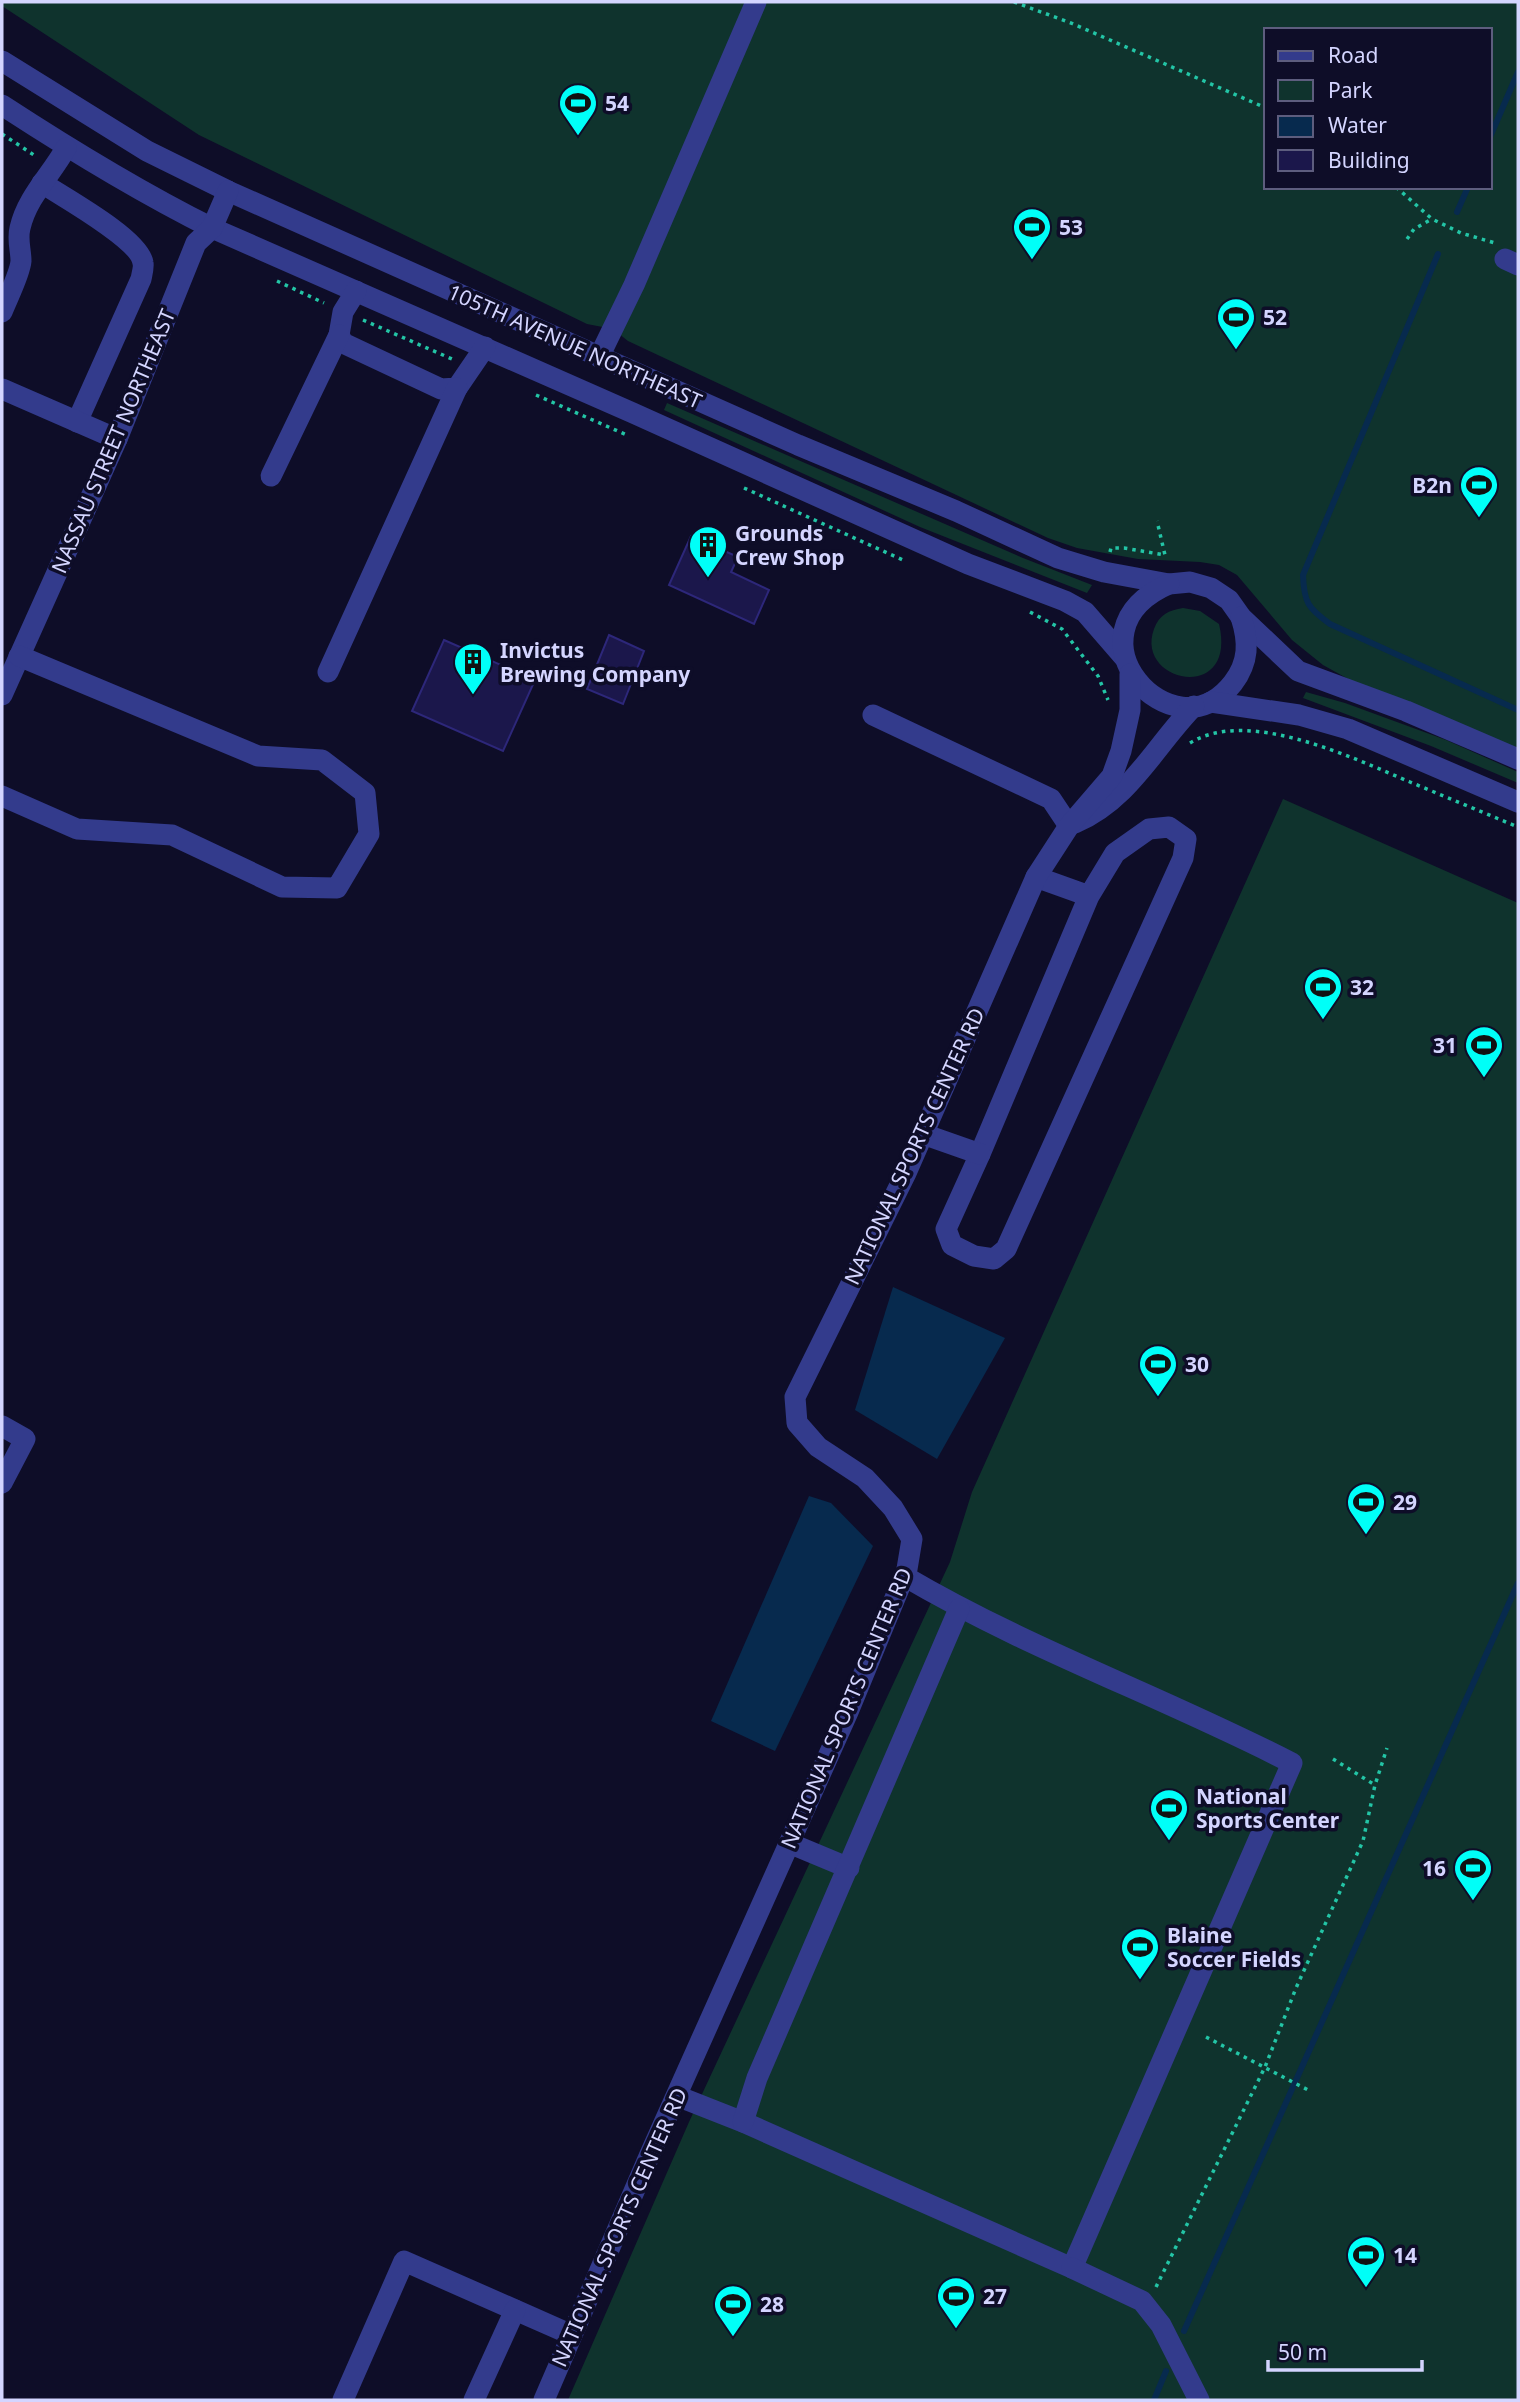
<svg xmlns="http://www.w3.org/2000/svg" width="1520" height="2402" viewBox="0 0 1520 2402" font-family="'Noto Sans',sans-serif">
	<rect width="100%" height="100%" fill="#0e0d28"/>
	<g fill="#0f332d" fill-rule="evenodd">
		<path d="M 2,2 L 1518,2 L 1518,759 L 1406,711 L 1323,665 L 1292,640 L 1237,575 L 1219,565 L 1200,562 L 1138,559 L 1077,548 L 1048,538 L 628,341 L 613,329 L 587,324 L 199,135 L 2,6 ZM 1266,30 L 1490,30 L 1490,187 L 1266,187 Z"/>
		<polygon points="667,403 1023,558 1092,585 1087,593 920,527 664,410"/>
		<path d="M 1183,608 L 1200,611 L 1219,624 C 1238,704 1134,683 1154,629 C 1159,615 1169,610 1183,608 Z"/>
		<polygon points="1306,692 1345,703 1446,740 1518,772 1518,783 1431,746 1303,698"/>
		<polygon points="1283,799 1518,903 1518,2400 568,2400 689,2122 950,1562 972,1492"/>
	</g>
	<g fill="#072a4e">
		<polygon points="893,1287 1005,1338 937,1459 855,1410"/>
		<polygon points="809,1496 831,1503 873,1546 775,1751 711,1721"/>
	</g>
	<g fill="none" stroke-linecap="round" stroke-linejoin="round">
		<g stroke="#072a4e" stroke-width="6">
			<polyline points="1490,137 1518,72"/>
			<polyline points="1457,212 1468,187"/>
			<path d="M 1438,254 L 1303,575 C 1304,603 1308,608 1330,624 L 1518,710"/>
			<polyline points="1184,2331 1518,1583"/>
			<polyline points="1154,2400 1166,2371"/>
		</g>
	</g>
	<g fill="#1b174b" stroke="#2d277a" stroke-width="2">
		<polygon points="691,536 738,557 731,572 769,590 754,624 669,585"/>
		<polygon points="609,635 644,651 623,704 587,689"/>
		<polygon points="444,640 535,680 503,751 412,711"/>
	</g>
	<g fill="none" stroke-linecap="round" stroke-linejoin="round">
		<g stroke="#23c5a6" stroke-width="3.5" stroke-dasharray="3.5 5" stroke-linecap="butt">
			<polyline points="1014,2 1071,23 1266,108"/>
			<polyline points="2,134 37,157"/>
			<polyline points="1396,187 1432,219 1461,233 1495,243"/>
			<polyline points="1407,239 1414,229 1432,219"/>
			<polyline points="277,281 324,303"/>
			<polyline points="363,320 452,359"/>
			<polyline points="536,395 629,436"/>
			<polyline points="744,488 903,560"/>
			<polyline points="1110,552 1111,548 1124,548 1165,555 1157,521"/>
			<polyline points="1030,612 1062,629 1098,676 1108,700"/>
			<path d="M 1190,743 C 1248,707 1353,758 1410,782 C 1446,797 1482,812 1518,827"/>
			<polyline points="1333,1759 1375,1785"/>
			<polyline points="1206,2037 1310,2091"/>
			<polyline points="1156,2287 1265,2067 1296,1988 1363,1841 1375,1785 1387,1748"/>
		</g>
		<g stroke="#333b8c" stroke-width="21">
			<polyline points="2,61 147,151 228,191 798,445 956,511 1058,558 1104,572 1169,584 1190,582 1211,588 1229,600 1241,617 1298,671 1406,711 1518,759"/>
			<path d="M 2,105 C 71,150 138,191 212,228 L 633,413 L 968,564 L 1065,601 L 1085,612 L 1124,657"/>
			<path d="M 42,183 C 63,197 140,239 143,263 C 144,267 142,274 141,279 L 77,422"/>
			<polyline points="1505,259 1518,265"/>
			<polyline points="356,291 343,312 339,335 343,343 441,389 457,388 485,347"/>
			<path d="M 2,312 C 7,299 20,274 21,261 C 21,250 17,240 20,228 C 27,197 51,175 66,148"/>
			<polyline points="599,357 634,285 756,2"/>
			<polyline points="2,389 117,439"/>
			<polyline points="271,476 339,335"/>
			<path d="M 1169,584 C 1059,632 1173,761 1233,683 C 1249,662 1249,642 1241,617"/>
			<polyline points="328,672 457,388"/>
			<polyline points="2,695 117,439 196,243 212,228 228,191"/>
			<polyline points="1211,702 1299,715 1348,729 1518,802"/>
			<polyline points="873,715 1051,799 1069,826"/>
			<polyline points="2,796 77,829 172,835 282,887 337,888 369,834 365,793 322,760 258,756 19,656"/>
			<path d="M 1075,823 C 1130,799 1154,747 1194,706"/>
			<polyline points="1036,877 1089,896 1115,853 1149,829 1169,827 1186,839 1183,858 1006,1249 994,1259 974,1256 952,1245 946,1229 980,1154 1089,896"/>
			<polyline points="923,1134 980,1154"/>
			<polyline points="2,1426 25,1439 2,1483"/>
			<polyline points="789,1843 849,1868"/>
			<path d="M 677,2096 L 743,2122 L 1072,2268 L 1292,1763 C 1164,1697 1028,1649 904,1576"/>
			<polyline points="743,2122 757,2078 959,1609"/>
			<polyline points="1072,2268 1142,2301 1161,2325 1199,2400"/>
			<polyline points="343,2400 404,2261 572,2335"/>
			<polyline points="474,2400 515,2310"/>
			<polyline points="544,2400 651,2152 848,1712 907,1569 912,1539 893,1508 865,1478 818,1447 797,1423 795,1397 906,1173 1036,877 1069,826 1112,776 1121,751 1130,710 1130,674"/>
		</g>
	</g>
	<defs>
		<symbol id="stadium-pin" viewBox="-11 -11 22 30"><path d="M0 17L-7.5 6A9.5 9.5 0 1 1 7.5 6Z" fill="#00fff8" stroke="#0e0d28"/><path d="M0-5a6.5 5 0 1 0 0 10a6.5 5 0 1 0 0-10ZM-3.5-1.8h7v3.6h-7Z" fill="#111"/></symbol>
		<symbol id="building-pin" viewBox="-11 -11 22 30"><path d="M0 17L-7.5 6A9.5 9.5 0 1 1 7.5 6Z" fill="#00fff8" stroke="#0e0d28"/><path d="M-4-6H4V6H1V3H-1V6H-4ZM-2.5-4.3h1.7v1.8h-1.7ZM.8-4.3h1.7v1.8H.8ZM-2.5-1h1.7V.8h-1.7ZM.8-1h1.7V.8H.8Z" fill="#111"/></symbol>
	</defs>
	<g fill-rule="evenodd">
		<use href="#stadium-pin" x="556" y="81" width="44" height="60"/>
		<use href="#stadium-pin" x="1010" y="205" width="44" height="60"/>
		<use href="#stadium-pin" x="1214" y="295" width="44" height="60"/>
		<use href="#stadium-pin" x="1457" y="463" width="44" height="60"/>
		<use href="#building-pin" x="686" y="523" width="44" height="60"/>
		<use href="#building-pin" x="451" y="640" width="44" height="60"/>
		<use href="#stadium-pin" x="1301" y="965" width="44" height="60"/>
		<use href="#stadium-pin" x="1462" y="1023" width="44" height="60"/>
		<use href="#stadium-pin" x="1136" y="1342" width="44" height="60"/>
		<use href="#stadium-pin" x="1344" y="1480" width="44" height="60"/>
		<use href="#stadium-pin" x="1147" y="1786" width="44" height="60"/>
		<use href="#stadium-pin" x="1451" y="1846" width="44" height="60"/>
		<use href="#stadium-pin" x="1118" y="1925" width="44" height="60"/>
		<use href="#stadium-pin" x="1344" y="2233" width="44" height="60"/>
		<use href="#stadium-pin" x="934" y="2274" width="44" height="60"/>
		<use href="#stadium-pin" x="711" y="2282" width="44" height="60"/>
	</g>
	<g text-anchor="middle" dominant-baseline="central" stroke-width="7" stroke-linejoin="round" paint-order="stroke">
		<g font-size="21" font-weight="bold" fill="#d4d5ff" stroke="#0e0d28" text-anchor="start">
			<text x="605" y="103">54</text>
			<text x="1059" y="227">53</text>
			<text x="1263" y="317">52</text>
			<text x="1452" y="485" text-anchor="end">B2n</text>
			<text x="735" y="533">Grounds<tspan x="735" dy="24">Crew Shop</tspan></text>
			<text x="500" y="650">Invictus<tspan x="500" dy="24">Brewing Company</tspan></text>
			<text x="1350" y="987">32</text>
			<text x="1457" y="1045" text-anchor="end">31</text>
			<text x="1185" y="1364">30</text>
			<text x="1393" y="1502">29</text>
			<text x="1196" y="1796">National<tspan x="1196" dy="24">Sports Center</tspan></text>
			<text x="1446" y="1868" text-anchor="end">16</text>
			<text x="1167" y="1935">Blaine<tspan x="1167" dy="24">Soccer Fields</tspan></text>
			<text x="1393" y="2255">14</text>
			<text x="983" y="2296">27</text>
			<text x="760" y="2304">28</text>
		</g>
		<g font-size="21" fill="#d4d5ff" stroke="#0e0d28">
			<text transform="translate(575 346) rotate(24)">105TH AVENUE NORTHEAST</text>
			<text transform="translate(113 441) rotate(-67)">NASSAU STREET NORTHEAST</text>
			<text transform="translate(914 1146) rotate(-65)">NATIONAL SPORTS CENTER RD</text>
			<text transform="translate(846 1708) rotate(-67)">NATIONAL SPORTS CENTER RD</text>
			<text transform="translate(619 2227) rotate(-66)">NATIONAL SPORTS CENTER RD</text>
		</g>
	</g>
	<rect width="1520" height="2402" fill="none" stroke="#d4d5ff" stroke-width="7"/>
	<rect x="1264" y="28" width="228" height="161" fill="#0e0d28" stroke="#5d5d7e" stroke-width="2"/>
	<rect x="1278" y="51" width="35" height="10" fill="#333b8c" stroke="#5d5d7e" stroke-width="2"/>
	<text x="1328" y="63" font-size="21" fill="#d4d5ff">Road</text>
	<rect x="1278" y="80" width="35" height="21" fill="#0f332d" stroke="#5d5d7e" stroke-width="2"/>
	<text x="1328" y="98" font-size="21" fill="#d4d5ff">Park</text>
	<rect x="1278" y="116" width="35" height="21" fill="#072a4e" stroke="#5d5d7e" stroke-width="2"/>
	<text x="1328" y="133" font-size="21" fill="#d4d5ff">Water</text>
	<rect x="1278" y="150" width="35" height="21" fill="#1b174b" stroke="#5d5d7e" stroke-width="2"/>
	<text x="1328" y="168" font-size="21" fill="#d4d5ff">Building</text>
	<path d="M1268 2360v10h154v-10" fill="none" stroke="#d4d5ff" stroke-width="3.5"/>
	<text x="1278" y="2360" font-size="21" fill="#d4d5ff" stroke="#0e0d28" stroke-width="5" paint-order="stroke">50 m</text>
</svg>
